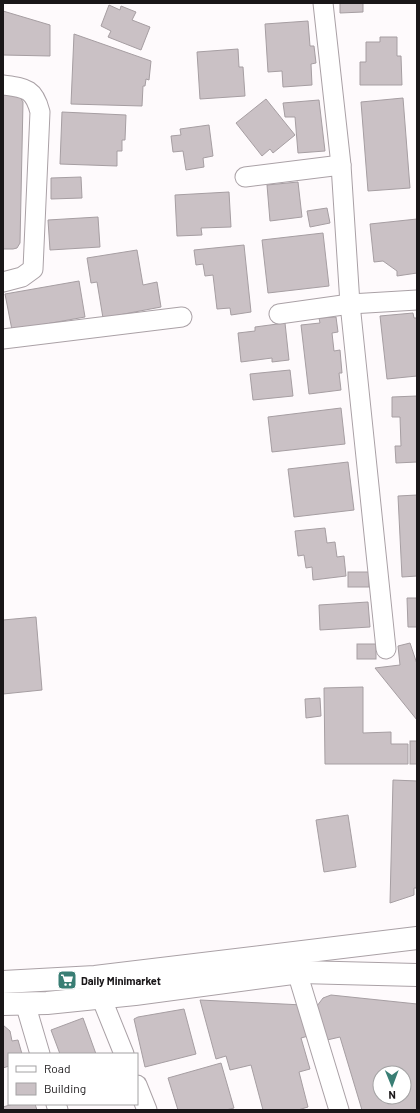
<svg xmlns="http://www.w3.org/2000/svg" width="420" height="1113" viewBox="0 0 420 1113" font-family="Barlow,sans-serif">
	<rect width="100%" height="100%" fill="#fefafc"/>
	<g fill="#cac1c5" stroke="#a69ea2" fill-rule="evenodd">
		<polygon points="340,3 363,3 363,12 340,13"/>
		<polygon points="109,5 120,10 121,6 136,12 132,20 150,27 141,50 108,37 111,31 101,26"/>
		<polygon points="3,11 50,25 50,56 3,55"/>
		<polygon points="308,21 310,46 314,46 316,63 311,64 312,85 283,87 282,71 268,72 265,24"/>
		<polygon points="74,34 151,61 149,80 146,79 145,86 143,86 142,106 71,104"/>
		<polygon points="380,37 397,37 397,56 401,56 402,85 360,85 360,62 366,62 366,42 380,42"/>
		<polygon points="238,49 239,67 243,67 245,96 200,99 197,52"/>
		<polygon points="3,94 20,97 23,102 20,243 17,248 13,249 3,249"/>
		<polygon points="403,98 410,188 368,191 361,102"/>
		<polygon points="266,99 295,135 273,153 270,149 262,156 236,123"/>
		<polygon points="319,100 325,151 298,153 295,117 285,117 283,103"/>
		<polygon points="62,112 126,115 125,140 122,140 122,151 117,151 117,166 60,164"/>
		<polygon points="209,125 213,156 203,158 204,167 186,170 183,151 173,152 171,136 181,135 180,129"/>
		<polygon points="81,177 82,198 51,199 51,178"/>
		<polygon points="298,182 302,217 270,221 267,185"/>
		<polygon points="229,192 231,227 201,228 202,235 177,236 175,195"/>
		<polygon points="327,208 330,223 310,227 307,211"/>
		<polygon points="98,217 100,247 50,250 48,220"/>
		<polygon points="417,219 417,273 397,276 397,271 383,261 374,262 370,224"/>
		<polygon points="323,233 329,286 268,293 262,240"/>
		<polygon points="244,245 251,312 231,315 230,308 217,309 213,275 205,276 203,264 196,265 194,250"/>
		<polygon points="137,250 143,285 157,282 161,307 103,318 97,282 91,283 87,258"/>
		<polygon points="79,281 85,317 12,330 5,294"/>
		<polygon points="413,313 414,318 417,318 417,376 387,379 380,316"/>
		<polygon points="336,317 338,332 332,333 334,351 340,350 342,373 339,373 341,390 309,394 301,325 320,323 319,318"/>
		<polygon points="285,323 289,360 272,362 272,358 241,362 238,333 255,331 255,327"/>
		<polygon points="290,370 293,396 253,400 250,374"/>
		<polygon points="417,396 417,462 396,463 395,446 401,446 400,417 392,417 392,397"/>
		<polygon points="341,408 345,444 272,452 268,417"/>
		<polygon points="348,462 354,510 294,517 288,469"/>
		<polygon points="417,495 417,576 402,577 398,496"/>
		<polygon points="325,528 327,543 335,542 337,557 344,556 346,576 313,580 312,567 306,568 304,555 298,556 295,531"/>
		<rect x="348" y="572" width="21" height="15"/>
		<polygon points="407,598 417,598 417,627 408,627"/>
		<polygon points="368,602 370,627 320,630 319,605"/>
		<polygon points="36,617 42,690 3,694 3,620"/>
		<polygon points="410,643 417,664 417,720 375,668 400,665 398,646"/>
		<rect x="357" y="644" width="19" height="15"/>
		<polygon points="363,687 363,733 391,732 391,744 408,744 408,764 325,764 324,688"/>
		<polygon points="320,698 321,716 306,718 305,699"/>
		<rect x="410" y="741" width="7" height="23"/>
		<polygon points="393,780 417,781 417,888 414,888 414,895 390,903"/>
		<polygon points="348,815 356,867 324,872 316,820"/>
		<path d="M 331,995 L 417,1004 L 417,1110 L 362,1110 L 340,1037 L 327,1040 L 317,1006 L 323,998 ZM 380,1073 L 404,1073 L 404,1097 L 380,1097 Z"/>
		<polygon points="200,1000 303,1005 312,1035 301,1038 310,1069 299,1072 308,1107 298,1110 263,1110 251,1065 230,1070 226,1056 216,1059"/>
		<polygon points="184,1009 196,1054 145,1067 134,1019 138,1017"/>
		<polygon points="83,1018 96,1054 60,1054 51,1030"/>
		<polygon points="3,1025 10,1031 12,1041 18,1040 22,1054 9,1054 9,1066 3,1068"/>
		<polygon points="221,1063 234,1108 226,1110 178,1110 168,1078"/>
		<polygon points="13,1104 35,1104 37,1110 3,1110 3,1107"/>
	</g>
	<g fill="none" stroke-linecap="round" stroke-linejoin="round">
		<defs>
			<g id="minor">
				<polyline points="323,3 341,165 350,304 386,649"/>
				<path d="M 3,85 C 25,88 34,88 40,112 L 33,269 L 22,277 L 3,282"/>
				<polyline points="245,177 341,165"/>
				<polyline points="279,314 350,304 417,300"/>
				<polyline points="3,339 182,317"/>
				<polyline points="297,972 339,1110"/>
				<polyline points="101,997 124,1054"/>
				<polyline points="25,1003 40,1054"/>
				<polyline points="137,1085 147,1110"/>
				<polyline points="56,1104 58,1110"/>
			</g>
			<g id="secondary">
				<polyline points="3,982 95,977 417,938"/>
				<polyline points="3,1004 47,1003 135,994 300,972 417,975"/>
			</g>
		</defs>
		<use href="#minor" stroke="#aaa1a6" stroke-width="21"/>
		<use href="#secondary" stroke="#aaa1a6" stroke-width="24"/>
		<use href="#minor" stroke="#fff" stroke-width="19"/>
		<use href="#secondary" stroke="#fff" stroke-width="22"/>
	</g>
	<defs>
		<symbol id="supermarket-square" viewBox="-11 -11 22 22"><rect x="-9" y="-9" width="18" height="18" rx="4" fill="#397e74" stroke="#fff"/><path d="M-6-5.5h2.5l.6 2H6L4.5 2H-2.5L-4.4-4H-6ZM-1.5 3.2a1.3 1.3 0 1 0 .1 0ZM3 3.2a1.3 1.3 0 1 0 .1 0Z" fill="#fff"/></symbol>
	</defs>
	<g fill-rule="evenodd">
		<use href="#supermarket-square" x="56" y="969" width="22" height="22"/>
	</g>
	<g text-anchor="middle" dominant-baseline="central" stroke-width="3" stroke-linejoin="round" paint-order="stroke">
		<g font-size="11" font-weight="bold" fill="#191618" stroke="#fff" text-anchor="start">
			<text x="81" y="980">Daily Minimarket</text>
		</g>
	</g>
	<rect width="420" height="1113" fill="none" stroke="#191618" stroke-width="8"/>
	<rect x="8" y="1053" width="130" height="52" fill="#ffffff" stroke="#a3a2a3"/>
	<rect x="16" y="1066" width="20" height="6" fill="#ffffff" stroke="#a3a2a3"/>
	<text x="44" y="1073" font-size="12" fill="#191618">Road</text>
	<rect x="16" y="1083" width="20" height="12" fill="#cac1c5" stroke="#a3a2a3"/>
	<text x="44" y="1093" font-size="12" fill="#191618">Building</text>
	<g transform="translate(392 1085) rotate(179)"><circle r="19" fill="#ffffff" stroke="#a3a2a3"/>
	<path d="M0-3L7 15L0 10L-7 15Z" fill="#397e74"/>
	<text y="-6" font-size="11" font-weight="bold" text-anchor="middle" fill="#191618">N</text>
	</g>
</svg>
